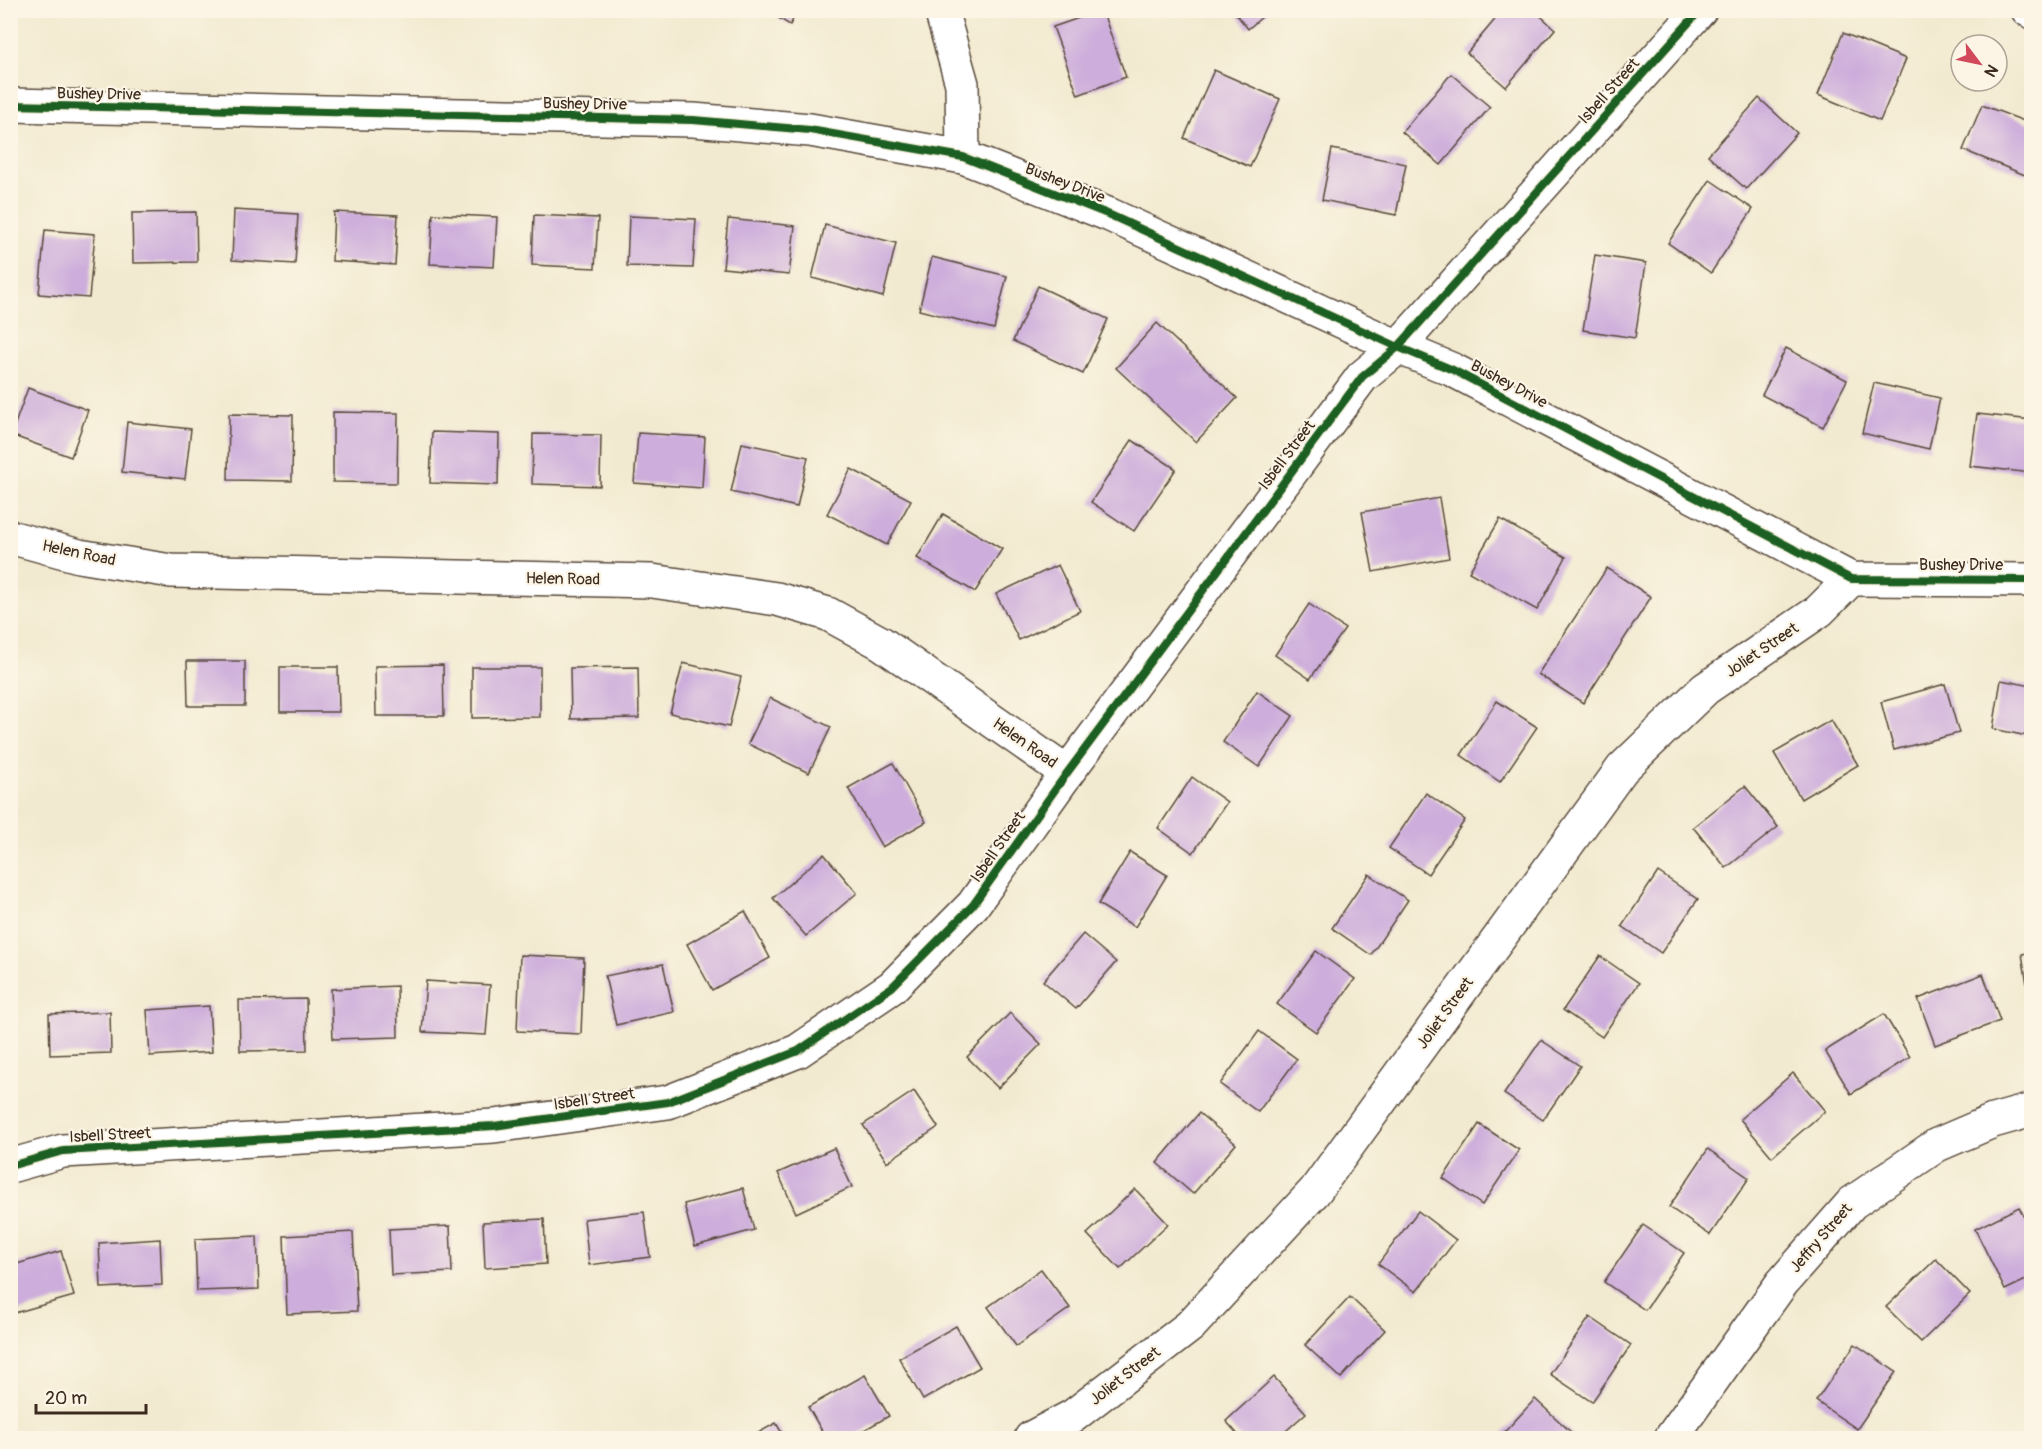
<svg xmlns="http://www.w3.org/2000/svg" width="2042" height="1449" viewBox="0 0 2042 1449" font-family="Pangolin,sans-serif">
	<rect width="100%" height="100%" fill="#fcf5e5"/>
	<filter id="ink" filterUnits="userSpaceOnUse"><feTurbulence type="fractalNoise" baseFrequency=".0167" numOctaves="2"/><feDisplacementMap in="SourceGraphic" scale="12" xChannelSelector="R" yChannelSelector="G"/><feConvolveMatrix kernelMatrix="1 2 1 2 8 2 1 2 1" color-interpolation-filters="sRGB"/></filter>
	<filter id="wash" filterUnits="userSpaceOnUse"><feTurbulence type="fractalNoise" baseFrequency=".008" numOctaves="4" result="noise"/><feDisplacementMap in="SourceGraphic" scale="24" xChannelSelector="R" yChannelSelector="G"/><feGaussianBlur stdDeviation="1.35" result="paint"/><feColorMatrix in="noise" values="0 0 0 0 0 0 0 0 0 0 0 0 0 0 0 0 0 1.4 0 .05"/><feComposite in="paint" operator="in"/></filter>
	<g filter="url(#wash)">
		<rect width="100%" height="100%" fill="#f2ead0"/>
		<g id="blocks">
			<g fill="#cdaddb">
				<polygon points="360,10 404,10 404,14"/>
				<rect x="480" y="10" width="25" height="3"/>
				<polygon points="765,10 798,10 790,25"/>
				<polygon points="1102,10 1126,77 1078,95 1053,27"/>
				<polygon points="1233,10 1270,10 1248,29"/>
				<polygon points="1503,10 1534,10 1555,29 1506,87 1467,53"/>
				<polygon points="1843,33 1906,59 1880,121 1818,95"/>
				<polygon points="1214,70 1280,99 1250,167 1184,138"/>
				<polygon points="1451,74 1490,107 1441,165 1402,132"/>
				<polygon points="1759,98 1797,133 1746,189 1708,155"/>
				<polygon points="1982,105 2032,124 2032,160 2025,175 1963,150"/>
				<polygon points="1332,149 1406,164 1396,215 1322,200"/>
				<polygon points="1710,180 1753,209 1711,273 1668,243"/>
				<polygon points="234,210 298,214 295,264 232,260"/>
				<polygon points="196,212 197,262 133,263 132,213"/>
				<polygon points="334,212 398,215 395,265 332,261"/>
				<polygon points="433,214 497,217 494,267 430,264"/>
				<polygon points="534,215 598,218 595,268 532,265"/>
				<polygon points="629,216 696,219 693,268 627,266"/>
				<polygon points="728,219 795,226 789,275 723,268"/>
				<polygon points="825,225 896,243 883,297 812,278"/>
				<polygon points="45,230 95,234 89,298 39,294"/>
				<polygon points="1595,255 1646,263 1635,338 1583,330"/>
				<polygon points="932,257 1007,276 994,329 919,310"/>
				<polygon points="1038,286 1108,319 1083,374 1013,341"/>
				<polygon points="1157,323 1237,398 1196,442 1116,368"/>
				<polygon points="1786,348 1847,380 1823,427 1762,395"/>
				<polygon points="1874,383 1940,398 1929,449 1862,433"/>
				<polygon points="28,388 88,410 71,457 11,435"/>
				<polygon points="333,412 398,413 397,483 333,482"/>
				<polygon points="229,414 293,415 292,481 228,480"/>
				<polygon points="1977,414 2032,420 2032,473 1970,466"/>
				<polygon points="127,422 191,429 185,479 122,472"/>
				<polygon points="432,432 499,434 498,485 430,483"/>
				<polygon points="638,433 705,437 702,488 634,483"/>
				<polygon points="533,434 601,435 600,486 532,484"/>
				<polygon points="1132,440 1176,469 1134,531 1091,502"/>
				<polygon points="742,443 808,457 797,507 731,492"/>
				<polygon points="851,469 911,500 887,545 827,514"/>
				<polygon points="1439,498 1449,558 1373,572 1362,512"/>
				<polygon points="943,514 1002,549 975,592 917,558"/>
				<polygon points="1500,519 1566,557 1537,610 1469,572"/>
				<polygon points="1058,565 1080,611 1019,640 996,594"/>
				<polygon points="1607,568 1651,597 1583,703 1538,674"/>
				<polygon points="1309,604 1345,629 1310,679 1275,655"/>
				<polygon points="187,661 245,661 245,706 188,706"/>
				<polygon points="683,663 741,677 729,727 670,713"/>
				<polygon points="443,665 444,716 376,716 375,666"/>
				<polygon points="280,667 338,667 339,712 280,712"/>
				<polygon points="472,667 540,667 540,717 472,718"/>
				<polygon points="638,667 639,718 571,719 570,668"/>
				<polygon points="2001,680 2032,686 2032,737 1993,729"/>
				<polygon points="1945,684 1959,733 1894,750 1881,702"/>
				<polygon points="1257,691 1293,716 1259,767 1223,742"/>
				<polygon points="770,698 831,727 809,773 748,744"/>
				<polygon points="1497,701 1537,727 1500,782 1461,755"/>
				<polygon points="1831,720 1858,765 1801,799 1774,753"/>
				<polygon points="893,763 926,822 882,847 848,788"/>
				<polygon points="1192,777 1227,802 1193,853 1158,828"/>
				<polygon points="1745,786 1778,827 1726,868 1693,827"/>
				<polygon points="1426,793 1465,820 1428,874 1389,848"/>
				<polygon points="1130,852 1167,875 1135,927 1098,904"/>
				<polygon points="824,854 857,893 806,936 773,898"/>
				<polygon points="1658,872 1698,899 1661,953 1622,926"/>
				<polygon points="1369,874 1408,900 1371,955 1332,928"/>
				<polygon points="745,911 770,958 712,990 687,944"/>
				<polygon points="1083,934 1116,962 1076,1009 1043,981"/>
				<polygon points="1316,951 1355,979 1316,1032 1277,1004"/>
				<polygon points="2032,952 2032,1002 2030,1002 2022,954"/>
				<polygon points="520,955 584,958 581,1034 517,1031"/>
				<polygon points="1600,956 1639,983 1602,1037 1563,1010"/>
				<polygon points="663,964 674,1012 616,1025 605,976"/>
				<polygon points="1983,974 2000,1021 1935,1045 1918,999"/>
				<polygon points="426,981 490,985 486,1035 422,1032"/>
				<polygon points="397,986 398,1037 333,1039 331,989"/>
				<polygon points="306,999 307,1050 240,1051 239,1000"/>
				<polygon points="209,1006 212,1052 150,1056 147,1010"/>
				<polygon points="110,1012 111,1053 50,1055 49,1014"/>
				<polygon points="1010,1013 1041,1044 998,1088 967,1057"/>
				<polygon points="1884,1014 1910,1057 1851,1094 1825,1051"/>
				<polygon points="1259,1031 1297,1059 1258,1112 1220,1084"/>
				<polygon points="1541,1040 1580,1066 1543,1120 1504,1094"/>
				<polygon points="1793,1073 1825,1111 1772,1157 1740,1119"/>
				<polygon points="914,1091 938,1127 887,1162 863,1125"/>
				<polygon points="1199,1113 1236,1144 1193,1194 1157,1163"/>
				<polygon points="1479,1124 1519,1150 1482,1205 1443,1178"/>
				<polygon points="834,1148 852,1187 796,1213 778,1173"/>
				<polygon points="1708,1149 1749,1178 1710,1235 1669,1207"/>
				<polygon points="743,1188 754,1230 695,1246 684,1204"/>
				<polygon points="1135,1189 1168,1224 1120,1269 1087,1234"/>
				<polygon points="2019,1207 2032,1232 2032,1277 2005,1290 1975,1229"/>
				<polygon points="1418,1211 1456,1240 1416,1292 1378,1264"/>
				<polygon points="644,1212 650,1257 589,1265 584,1219"/>
				<polygon points="544,1219 546,1264 485,1268 483,1222"/>
				<polygon points="1643,1225 1684,1253 1645,1310 1604,1282"/>
				<polygon points="450,1226 452,1272 391,1275 389,1229"/>
				<polygon points="353,1232 357,1311 287,1314 284,1236"/>
				<polygon points="257,1236 259,1289 197,1291 195,1239"/>
				<polygon points="160,1239 162,1285 101,1288 99,1243"/>
				<polygon points="61,1251 74,1296 11,1314 10,1266"/>
				<polygon points="1936,1259 1970,1294 1921,1342 1886,1307"/>
				<polygon points="1041,1269 1070,1308 1016,1346 988,1307"/>
				<polygon points="1350,1297 1385,1330 1341,1378 1305,1345"/>
				<polygon points="1590,1317 1631,1345 1592,1402 1550,1374"/>
				<polygon points="956,1326 980,1367 923,1400 899,1358"/>
				<polygon points="1855,1344 1896,1372 1857,1429 1816,1401"/>
				<polygon points="865,1375 889,1416 850,1438 826,1438 808,1407"/>
				<polygon points="1274,1377 1306,1413 1278,1438 1241,1438 1226,1421"/>
				<polygon points="1535,1399 1572,1433 1567,1438 1499,1438"/>
				<polygon points="776,1423 785,1438 749,1438"/>
			</g>
		</g>
	</g>
	<g filter="url(#ink)">
		<use href="#blocks" fill-opacity="0" stroke="#564739" stroke-width="1.5"/>
		<g fill="none" stroke-linecap="round" stroke-linejoin="round">
			<defs>
				<g id="minor">
					<polyline points="2028,10 2032,12"/>
					<polyline points="10,537 79,556 171,571 652,581 777,599 828,614 881,643 1067,773"/>
					<polyline points="10,1166 63,1151 494,1126 668,1102 798,1051 892,987 973,905 1067,773 1362,377 1398,347 1700,10"/>
					<polyline points="1031,1438 1073,1416 1190,1326 1315,1191 1622,769 1705,689 1819,611 1851,579"/>
					<polyline points="1671,1438 1782,1283 1852,1203 1937,1145 1993,1121 2032,1110"/>
				</g>
				<g id="tertiary">
					<polyline points="941,10 962,84 963,157"/>
					<polyline points="10,105 693,120 810,130 963,157 1110,215 1398,347 1453,370 1851,579 2032,580"/>
				</g>
			</defs>
			<use href="#minor" stroke="#564739" stroke-width="36"/>
			<use href="#tertiary" stroke="#564739" stroke-width="36"/>
			<use href="#minor" stroke="#fff" stroke-width="33"/>
			<use href="#tertiary" stroke="#fff" stroke-width="33"/>
			<defs>
				<g id="cycleway">
					<polyline points="10,105 693,120 810,130 963,157 1110,215 1398,347 1453,370 1851,579 2032,580"/>
					<polyline points="10,1166 63,1151 494,1126 668,1102 798,1051 892,987 973,905 1067,773 1362,377 1398,347 1700,10"/>
				</g>
			</defs>
			<use href="#cycleway" stroke="#fcf5e5" stroke-width="11"/>
			<use href="#cycleway" stroke="#1b5e20" stroke-width="8"/>
		</g>
	</g>
	<g text-anchor="middle" dominant-baseline="central" stroke-width="4.5" stroke-linejoin="round" paint-order="stroke">
		<g font-size="16" fill="#3b2a1e" stroke="#fcf5e5">
			<text transform="translate(1609 91) rotate(-48)">Isbell Street</text>
			<text transform="translate(99 94) rotate(1)">Bushey Drive</text>
			<text transform="translate(585 104) rotate(1)">Bushey Drive</text>
			<text transform="translate(1065 183) rotate(21)">Bushey Drive</text>
			<text transform="translate(1509 384) rotate(28)">Bushey Drive</text>
			<text transform="translate(1287 455) rotate(-53)">Isbell Street</text>
			<text transform="translate(79 553) rotate(12)">Helen Road</text>
			<text x="1961" y="565">Bushey Drive</text>
			<text transform="translate(563 579) rotate(1)">Helen Road</text>
			<text transform="translate(1762 650) rotate(-34)">Joliet Street</text>
			<text transform="translate(1025 743) rotate(35)">Helen Road</text>
			<text transform="translate(998 847) rotate(-55)">Isbell Street</text>
			<text transform="translate(1445 1013) rotate(-54)">Joliet Street</text>
			<text transform="translate(594 1099) rotate(-8)">Isbell Street</text>
			<text transform="translate(110 1135) rotate(-3)">Isbell Street</text>
			<text transform="translate(1821 1238) rotate(-49)">Jeffry Street</text>
			<text transform="translate(1125 1376) rotate(-38)">Joliet Street</text>
		</g>
	</g>
	<rect width="2042" height="1449" fill="none" stroke="#fcf5e5" stroke-width="36"/>
	<g transform="translate(1979 63) rotate(122)"><circle r="28" fill="#fcf5e5" stroke="#afa495" stroke-width="1.5"/>
	<path d="M0-4.5L10 22L0 15L-10 22Z" fill="#d1495b"/>
	<text y="-9" font-size="16" font-weight="bold" text-anchor="middle" fill="#3b2a1e">N</text>
	</g>
	<path d="M36 1404v9h110v-9" fill="none" stroke="#3b2a1e" stroke-width="3"/>
	<text x="45" y="1404" font-size="18" fill="#3b2a1e" stroke="#fcf5e5" stroke-width="4.5" paint-order="stroke">20 m</text>
</svg>
